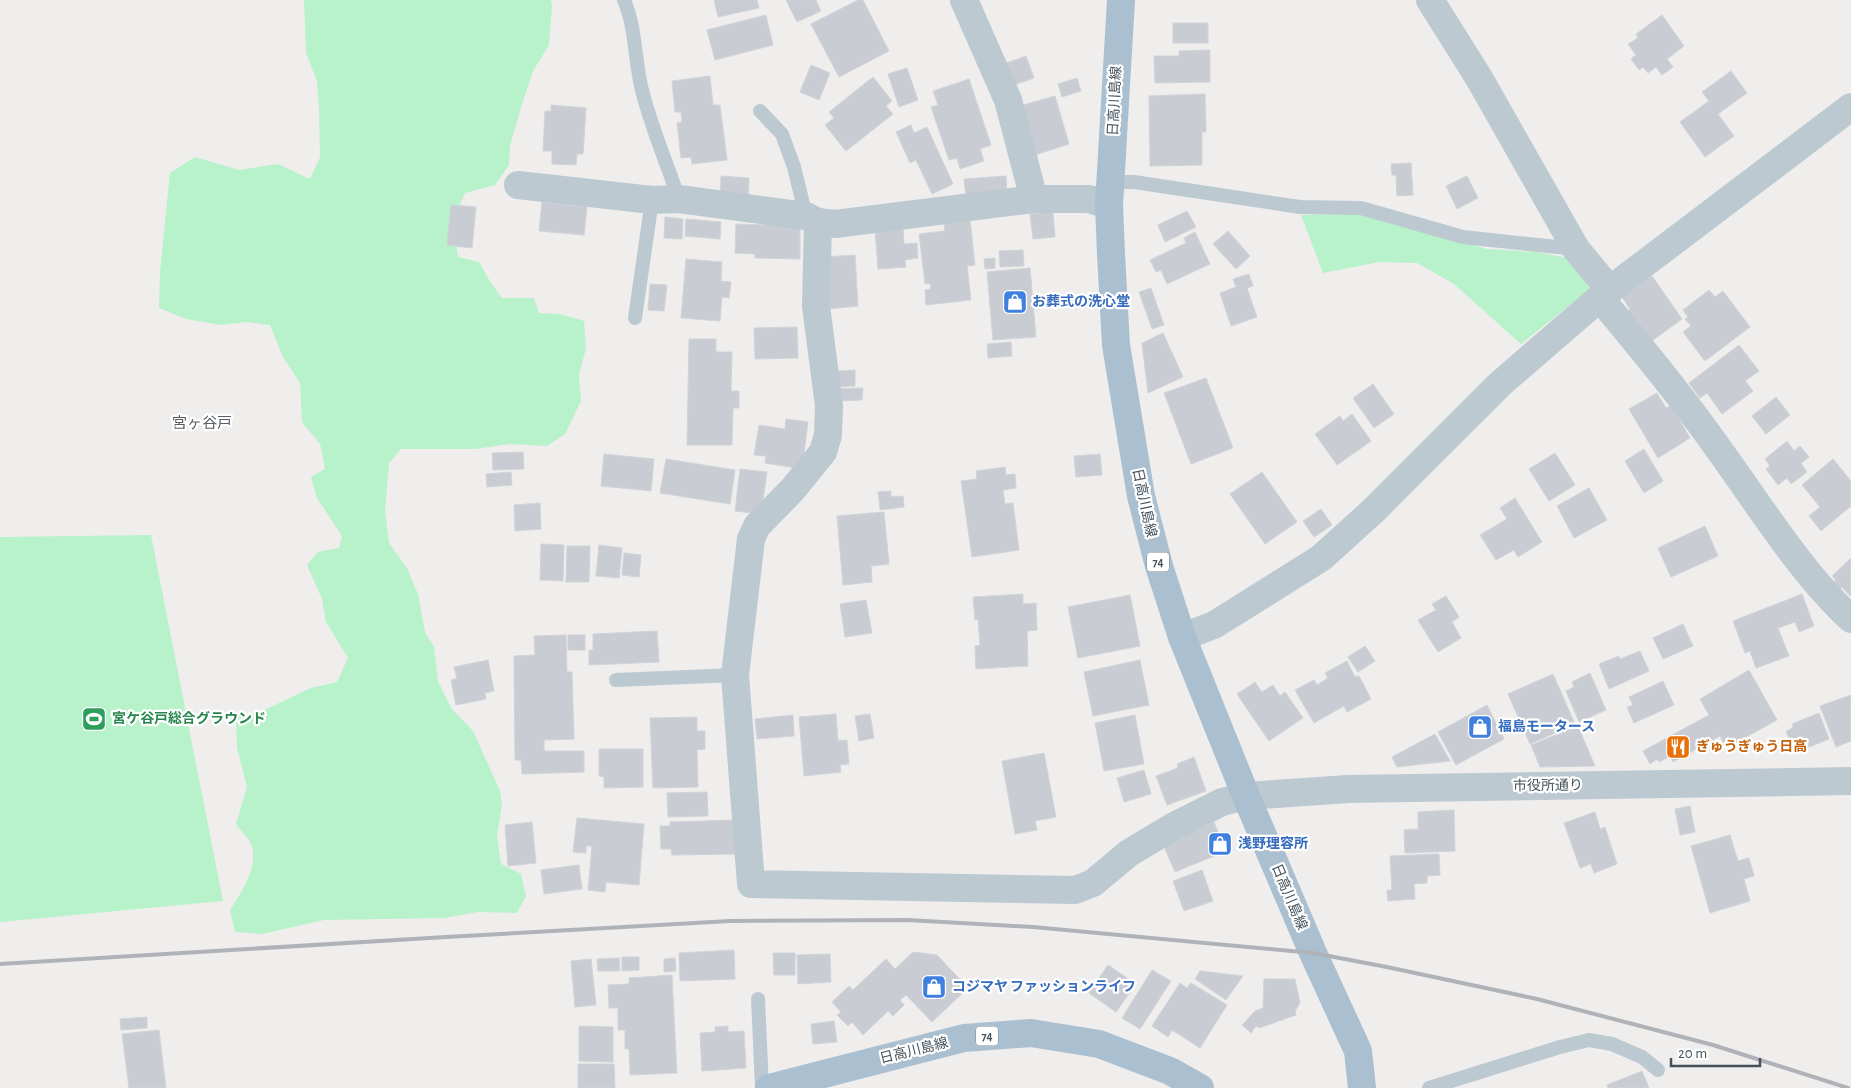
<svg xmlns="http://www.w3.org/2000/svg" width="1851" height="1088" viewBox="0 0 1851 1088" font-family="'Alegreya Sans','Noto Sans JP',sans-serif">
	<rect width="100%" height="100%" fill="#f0eded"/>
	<g fill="#b7f2ca">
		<path d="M 304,0 L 551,0 L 552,6 L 549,45 L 533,71 L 522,104 L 510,146 L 509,165 L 495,185 L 465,193 L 456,213 L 455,234 L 458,257 L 479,262 L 491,283 L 502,298 L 534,298 L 539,313 L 560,314 L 584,321 L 586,348 L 579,375 L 581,401 L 565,434 L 547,446 L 510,444 L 475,449 L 401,449 L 389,463 L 385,511 L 389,543 L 407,568 L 418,594 L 425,632 L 434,647 L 438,681 L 451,708 L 473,731 L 500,791 L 502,806 L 497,835 L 501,864 L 521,874 L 526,896 L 517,913 L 478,912 L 444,918 L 324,920 L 262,934 L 235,932 L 230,910 C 242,892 261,863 250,842 C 247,836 240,830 236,824 L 247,787 L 237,748 L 236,716 L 262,711 L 311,688 L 337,682 L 348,658 L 326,622 L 322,599 L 307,565 L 318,552 L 339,548 L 342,536 L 317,498 L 311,477 L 325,469 L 320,444 L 302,422 L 300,383 L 283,357 L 270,325 L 247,322 L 221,325 L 186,319 L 159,308 L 160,272 L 170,173 L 195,157 L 239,170 L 278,164 L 310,179 L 320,157 L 319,108 L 317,81 L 306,53 Z"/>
		<polygon points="1342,214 1365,214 1487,249 1536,252 1568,258 1590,289 1521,344 1454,284 1417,263 1380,262 1323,273 1301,215"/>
		<polygon points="151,535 223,901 0,922 0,537"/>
	</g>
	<g fill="#c9ccd2" stroke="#d0d4d9">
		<polygon points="714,0 757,0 759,8 718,17"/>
		<polygon points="786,0 816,0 821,11 797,22"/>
		<polygon points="858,0 863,0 889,51 839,77 811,24"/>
		<polygon points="766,15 773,45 715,60 707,30"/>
		<polygon points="1662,15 1684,46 1667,59 1673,67 1662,75 1656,67 1648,73 1643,67 1639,70 1631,59 1636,55 1628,44 1638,38 1636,34"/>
		<rect x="1173" y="23" width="35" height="20"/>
		<polygon points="1210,50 1210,82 1155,83 1154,56 1179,56 1179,51"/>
		<polygon points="1026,56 1034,78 1014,85 1006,63"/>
		<polygon points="811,65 830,73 819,100 800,92"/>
		<polygon points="907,68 918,100 899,107 888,74"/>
		<polygon points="1731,71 1747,93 1718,114 1734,136 1705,157 1680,122 1709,101 1702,92"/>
		<polygon points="710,76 713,105 720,105 727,160 692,164 691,157 681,158 677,123 682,122 681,112 675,112 672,81"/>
		<polygon points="873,77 892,101 886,106 893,114 846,151 825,125 834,118 829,112"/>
		<polygon points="1077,78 1081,91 1062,97 1058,84"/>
		<polygon points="969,79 991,145 980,149 984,161 960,169 957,158 949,160 931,107 938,105 933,91"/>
		<polygon points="1205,94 1206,132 1202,132 1202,165 1150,166 1149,96"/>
		<polygon points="1055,96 1069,144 1035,155 1020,106"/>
		<polygon points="551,105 586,108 583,154 577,154 576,165 552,164 552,151 543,151 545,111 551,111"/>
		<polygon points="911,125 914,133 927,127 953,184 932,194 916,160 910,163 896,132"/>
		<polygon points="1411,163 1413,195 1397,196 1396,175 1392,175 1391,164"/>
		<polygon points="721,176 749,178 748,201 720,199"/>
		<polygon points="1006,176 1007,195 966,198 964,179"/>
		<polygon points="1467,176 1478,198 1457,209 1446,186"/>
		<polygon points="542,202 587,207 584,235 539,231"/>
		<polygon points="451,205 476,207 472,248 447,245"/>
		<polygon points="1187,211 1196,227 1165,242 1158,225"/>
		<polygon points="1053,212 1055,237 1033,239 1030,214"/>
		<polygon points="665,217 683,219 682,239 664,238"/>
		<polygon points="686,219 721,222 720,239 685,236"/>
		<polygon points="970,219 975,265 967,266 971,300 926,305 925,290 931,289 930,283 925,284 919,234 945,231 944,222"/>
		<polygon points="736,224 800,226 800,259 755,258 755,254 735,253"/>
		<polygon points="903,226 904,244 917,243 918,258 905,260 906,267 878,269 875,229"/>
		<polygon points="1228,231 1250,256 1236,269 1213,244"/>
		<polygon points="1195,232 1210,264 1167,284 1161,270 1156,272 1150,260 1186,243 1184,238"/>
		<polygon points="1023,250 1024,266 1000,267 999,251"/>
		<polygon points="855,255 858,306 827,309 824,257"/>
		<polygon points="995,258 995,268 985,269 984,259"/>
		<polygon points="686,259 722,262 721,281 731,282 729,298 722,297 720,321 681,318"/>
		<polygon points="1030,268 1036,337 993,340 987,272"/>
		<polygon points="1249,274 1253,286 1247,288 1257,317 1231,326 1220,293 1236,287 1233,279"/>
		<polygon points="1652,276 1682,319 1649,343 1626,312 1630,309 1622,297"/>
		<polygon points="650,284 667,285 664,311 648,310"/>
		<polygon points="1151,288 1164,325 1152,329 1139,292"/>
		<polygon points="1709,290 1715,297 1723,291 1750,327 1705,361 1683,332 1691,326 1685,319 1688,317 1683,310"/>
		<polygon points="797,327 798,358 755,359 754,328"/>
		<polygon points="1163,333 1183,377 1148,393 1142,343"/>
		<polygon points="689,339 716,339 716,352 732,352 731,391 739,391 739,408 733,408 732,445 687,445"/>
		<polygon points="1011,342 1012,356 988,358 987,344"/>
		<polygon points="1739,345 1759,371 1745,381 1753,391 1722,414 1707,393 1700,398 1689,383"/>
		<polygon points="855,370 855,386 838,387 837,371"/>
		<polygon points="1206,378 1233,448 1191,464 1164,393"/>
		<polygon points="1373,384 1394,414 1374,428 1353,398"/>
		<polygon points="863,388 862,400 837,401 836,389"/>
		<polygon points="1657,393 1666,408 1671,405 1690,438 1658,458 1629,409"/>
		<polygon points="1776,397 1790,415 1766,434 1752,416"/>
		<polygon points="1352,414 1371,441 1337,465 1315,434 1340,416 1343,421"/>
		<polygon points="786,419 808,422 802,469 765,463 766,456 754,455 759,425 785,429"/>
		<polygon points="1787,441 1794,451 1800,446 1809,457 1801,463 1807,472 1791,484 1787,478 1778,485 1766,469 1770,466 1765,459"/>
		<polygon points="1644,449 1663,481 1644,493 1625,461"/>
		<polygon points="523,452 524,469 493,470 492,453"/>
		<polygon points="1555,453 1575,485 1549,501 1529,469"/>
		<polygon points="604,454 654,459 651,491 601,486"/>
		<polygon points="1100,454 1102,475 1076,477 1074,456"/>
		<polygon points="666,459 735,470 730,504 660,493"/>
		<polygon points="1833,459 1851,481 1851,506 1821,531 1809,516 1820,507 1802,485"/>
		<polygon points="1005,467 1006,475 1015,474 1016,488 1003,490 1005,504 1013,503 1019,550 972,557 961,481 977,479 976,471"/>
		<polygon points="740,469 767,472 761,514 735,511"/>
		<polygon points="511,472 512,485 487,487 486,474"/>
		<polygon points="1262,472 1297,522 1265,544 1230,494"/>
		<polygon points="1589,488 1607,520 1574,538 1557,506"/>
		<polygon points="891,491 891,497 903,496 904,507 880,510 878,492"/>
		<polygon points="1515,498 1542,542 1518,557 1514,550 1496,560 1480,535 1507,519 1500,508"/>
		<polygon points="540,503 541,529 515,531 514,505"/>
		<polygon points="1321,509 1332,525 1314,537 1303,521"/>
		<polygon points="884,512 889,564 871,566 872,582 843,585 837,516"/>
		<polygon points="1705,526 1718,556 1671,577 1658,548"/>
		<polygon points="541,544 564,545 563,581 540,580"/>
		<polygon points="599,545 622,548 619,578 596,576"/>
		<polygon points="567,546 590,546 589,582 566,582"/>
		<polygon points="624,553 641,555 639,577 622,575"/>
		<polygon points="1851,558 1851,597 1842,587 1837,591 1831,584 1836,580 1832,576"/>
		<polygon points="1023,594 1023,604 1036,603 1037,630 1027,631 1028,666 976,669 975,646 980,645 978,619 975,620 973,597"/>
		<polygon points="1802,594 1814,626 1799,632 1795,622 1778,628 1789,656 1756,668 1750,651 1745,653 1733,621"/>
		<polygon points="1130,595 1140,646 1078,658 1068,607"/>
		<polygon points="1446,596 1459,617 1452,622 1461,638 1438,652 1418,620 1436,610 1432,604"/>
		<polygon points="866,600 872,633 845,637 840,604"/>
		<polygon points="1683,624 1693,646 1663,659 1653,638"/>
		<polygon points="657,631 659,662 589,665 589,650 593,650 593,634"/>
		<polygon points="566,635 567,672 572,672 574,739 544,740 544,751 584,751 584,772 522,774 521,760 515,760 514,656 535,655 534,636"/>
		<rect x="568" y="635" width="17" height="15"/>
		<polygon points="1365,646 1375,661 1358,672 1348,657"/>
		<polygon points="1640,651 1649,671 1609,689 1599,664 1619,656 1620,659"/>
		<polygon points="488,660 494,691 485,693 486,699 456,705 451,680 457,678 454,667"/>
		<polygon points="1140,660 1149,705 1093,716 1084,672"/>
		<polygon points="1347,661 1355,677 1359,676 1371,699 1347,712 1344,706 1314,723 1295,690 1314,680 1317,685 1328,678 1325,673"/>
		<polygon points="1749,670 1777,720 1726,748 1720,736 1673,762 1670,756 1659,762 1657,759 1650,764 1643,751 1709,715 1700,699"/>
		<polygon points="1590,673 1606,710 1579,722 1566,691 1574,687 1572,682"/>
		<polygon points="1553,674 1575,724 1530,744 1508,694"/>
		<polygon points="1663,681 1674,705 1634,723 1627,707 1633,705 1629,697"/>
		<polygon points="1255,682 1262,692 1273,685 1280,696 1285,692 1303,718 1269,741 1237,694"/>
		<polygon points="1851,695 1851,741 1836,747 1820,706"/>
		<polygon points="1487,705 1504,739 1456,765 1438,732"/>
		<polygon points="1819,713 1829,739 1802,750 1800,746 1793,749 1786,731 1793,728 1792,724"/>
		<polygon points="836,714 838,741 847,740 849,764 840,765 841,772 804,776 799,717"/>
		<polygon points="870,714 874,738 859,741 855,716"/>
		<polygon points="793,715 794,736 757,739 755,719"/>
		<polygon points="1135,715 1144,764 1104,771 1095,723"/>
		<polygon points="697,717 697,731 705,731 705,749 697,750 698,787 653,788 650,718"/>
		<polygon points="1578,726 1595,766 1540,767 1531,745"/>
		<polygon points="1435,734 1450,761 1397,767 1392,757"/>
		<polygon points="599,749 643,749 643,787 604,788 604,777 599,776"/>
		<polygon points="1044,753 1056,817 1035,821 1037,830 1015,834 1002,761"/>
		<polygon points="1194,757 1206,791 1167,805 1156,776 1178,768 1177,764"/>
		<polygon points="1144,770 1151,794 1124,802 1117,778"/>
		<polygon points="707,792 708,816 668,817 667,793"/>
		<polygon points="1690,806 1695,832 1680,835 1675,809"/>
		<polygon points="1454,810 1455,851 1405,853 1404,830 1418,829 1418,812"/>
		<polygon points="1595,812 1600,829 1605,827 1617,864 1594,873 1591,864 1580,868 1564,823"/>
		<polygon points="577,818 644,824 639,885 606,882 605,892 588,890 592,846 586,846 586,853 573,852"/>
		<polygon points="735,820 736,854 672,855 671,849 661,849 660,826 670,826 670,822"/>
		<polygon points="532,822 536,863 508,866 505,825"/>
		<polygon points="1214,822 1226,851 1175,872 1163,844"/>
		<polygon points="1730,835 1738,861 1749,858 1754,876 1744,879 1750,901 1710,913 1691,846"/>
		<polygon points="1439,854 1440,875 1427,876 1427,883 1414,884 1415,899 1388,901 1387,890 1392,890 1390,856"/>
		<polygon points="579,865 582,889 544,894 541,870"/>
		<polygon points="1202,870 1213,901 1184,911 1173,881"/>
		<polygon points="734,950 735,979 680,981 679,953"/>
		<polygon points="913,952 937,955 968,988 932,1022 906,995 900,1000 904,1005 893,1016 888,1011 863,1035 852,1022 848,1026 837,1015 841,1012 832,1002 849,986 853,990 886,959 895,969"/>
		<polygon points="773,953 795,953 795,975 774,975"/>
		<polygon points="830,954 831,982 798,984 797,955"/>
		<polygon points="622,957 639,957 639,970 622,971"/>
		<polygon points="619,958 620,971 598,971 597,959"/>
		<polygon points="675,958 676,971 664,972 664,959"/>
		<polygon points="591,959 596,1005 575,1007 571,961"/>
		<polygon points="1108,965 1136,984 1116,1012 1089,993"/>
		<polygon points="1152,970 1171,981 1140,1029 1122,1018"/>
		<polygon points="1200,971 1243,976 1226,1000 1195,979"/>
		<polygon points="672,975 677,1073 630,1075 629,1049 625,1049 625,1030 618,1030 618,1008 609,1008 608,985 629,984 629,978"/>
		<polygon points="1264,979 1295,979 1300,1003 1295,1011 1296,1015 1259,1028 1256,1026 1251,1033 1242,1025 1255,1011 1263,1008"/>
		<polygon points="1180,983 1187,988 1191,983 1227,1005 1200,1048 1172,1030 1168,1037 1152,1026"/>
		<polygon points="147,1017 147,1028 121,1030 120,1019"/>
		<polygon points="834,1021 837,1042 813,1044 811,1024"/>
		<polygon points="579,1026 613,1027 613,1062 579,1061"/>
		<polygon points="728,1026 728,1032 744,1031 746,1068 702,1071 700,1033 715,1032 715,1027"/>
		<polygon points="159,1030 166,1088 129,1088 122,1034"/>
		<polygon points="578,1064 614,1064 615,1088 578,1088"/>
		<polygon points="1642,1071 1649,1088 1608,1088 1607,1085"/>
	</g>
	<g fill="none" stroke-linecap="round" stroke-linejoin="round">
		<g stroke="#bcc9d1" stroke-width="14">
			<path d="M 624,0 C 637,30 634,63 643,94 C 652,129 667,164 679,199"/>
			<polyline points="760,111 782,134 794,167 806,216"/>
			<polyline points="1110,182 1134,182 1300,207 1361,208 1463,237 1576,249"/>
			<polyline points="635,318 652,200"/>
			<polyline points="616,680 735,675"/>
			<polyline points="758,999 762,1088"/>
			<polyline points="1429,1088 1560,1047 1589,1040 1612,1044 1642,1057 1658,1070"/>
		</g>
		<g stroke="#bcc9d1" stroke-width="28">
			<polyline points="964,0 1008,100 1034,199"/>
			<polyline points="1430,0 1479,78 1576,249 1610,290"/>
			<polyline points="518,185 652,200 679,199 806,216 818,222 835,224 1034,199 1089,199 1109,205"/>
			<polyline points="818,222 816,306 829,406 828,435 823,452 793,489 757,526 751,539 735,675 751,884 1075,890 1093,883 1129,853 1174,826 1222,802 1246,796"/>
			<path d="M 1600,298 C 1641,348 1683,398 1720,451 C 1760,506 1802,574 1851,619"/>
			<polyline points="1182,637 1214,625 1321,558 1374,510 1500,384 1603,295 1851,107"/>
		</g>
		<polyline stroke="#bcc9d1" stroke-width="28" points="1246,796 1348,789 1851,781"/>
		<g stroke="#aabfcf" stroke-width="28">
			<polyline points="1121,0 1109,205 1111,254 1116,345 1141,496 1159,566 1182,637 1246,796 1313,953 1358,1051 1362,1088"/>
			<polyline points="769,1088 964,1038 1031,1033 1099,1044 1170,1071 1200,1088"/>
		</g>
		<polyline stroke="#afb3b8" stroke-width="4" points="0,964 446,937 730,921 908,920 1033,927 1313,953 1387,967 1537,999 1713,1045 1848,1088"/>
	</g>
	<defs>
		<symbol id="shop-square" viewBox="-11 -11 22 22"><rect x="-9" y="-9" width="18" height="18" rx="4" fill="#3f7fe0" stroke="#fff"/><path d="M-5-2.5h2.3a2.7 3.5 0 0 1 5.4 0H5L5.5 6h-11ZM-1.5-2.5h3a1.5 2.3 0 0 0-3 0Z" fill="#fff"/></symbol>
		<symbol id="stadium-square" viewBox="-11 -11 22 22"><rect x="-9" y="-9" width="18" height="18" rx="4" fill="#2e9e5b" stroke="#fff"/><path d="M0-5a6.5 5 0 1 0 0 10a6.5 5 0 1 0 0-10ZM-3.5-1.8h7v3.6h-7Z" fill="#fff"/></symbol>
		<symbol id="restaurant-square" viewBox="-11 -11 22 22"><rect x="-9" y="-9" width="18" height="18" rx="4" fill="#e8710a" stroke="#fff"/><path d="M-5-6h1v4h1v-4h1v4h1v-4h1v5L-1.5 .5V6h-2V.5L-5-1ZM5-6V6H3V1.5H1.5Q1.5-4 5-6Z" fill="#fff"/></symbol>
	</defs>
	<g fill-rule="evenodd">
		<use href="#shop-square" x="1001" y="288" width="28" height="28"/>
		<use href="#stadium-square" x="80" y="705" width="28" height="28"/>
		<use href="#shop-square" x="1466" y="713" width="28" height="28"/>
		<use href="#restaurant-square" x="1664" y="733" width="28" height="28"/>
		<use href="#shop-square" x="1206" y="830" width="28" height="28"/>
		<use href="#shop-square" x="920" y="973" width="28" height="28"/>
	</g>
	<g text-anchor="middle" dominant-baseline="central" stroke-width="4.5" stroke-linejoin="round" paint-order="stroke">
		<g fill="#fff" stroke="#7c868d" stroke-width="1">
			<rect x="1147" y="552.5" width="22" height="19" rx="4"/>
			<rect x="976" y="1026.5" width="22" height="19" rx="4"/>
		</g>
		<g font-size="12" font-weight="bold" fill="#44525c">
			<text x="1158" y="562">74</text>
			<text x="987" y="1036">74</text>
		</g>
		<g font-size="14" fill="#44525c" stroke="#fff">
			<text transform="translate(1115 101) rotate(-87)">日高川島線</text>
			<text transform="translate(1144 503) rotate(78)">日高川島線</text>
			<text transform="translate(1548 786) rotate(-1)">市役所通り</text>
			<text transform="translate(1289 897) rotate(67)">日高川島線</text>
			<text transform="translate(914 1051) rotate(-14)">日高川島線</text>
		</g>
		<g font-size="14" font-weight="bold" fill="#366cbe" stroke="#fff" text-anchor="start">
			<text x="1032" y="302">お葬式の洗心堂</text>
			<text x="1498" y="727">福島モータース</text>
			<text x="1238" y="844">浅野理容所</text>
			<text x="952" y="987">コジマヤ ファッションライフ</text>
		</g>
		<g font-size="14" font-weight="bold" fill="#27864d" stroke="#fff" text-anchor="start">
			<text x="112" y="719">宮ケ谷戸総合グラウンド</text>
		</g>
		<g font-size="14" font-weight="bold" fill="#c56008" stroke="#fff" text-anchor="start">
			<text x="1696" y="747">ぎゅうぎゅう日高</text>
		</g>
		<g font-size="15" fill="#595e63" stroke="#fff">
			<text x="202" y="423">宮ヶ谷戸</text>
		</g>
	</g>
	<path d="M1671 1058v8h89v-8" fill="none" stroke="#44525c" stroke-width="2.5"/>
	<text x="1678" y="1058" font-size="15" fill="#44525c" stroke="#ffffff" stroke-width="4" paint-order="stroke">20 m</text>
</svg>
